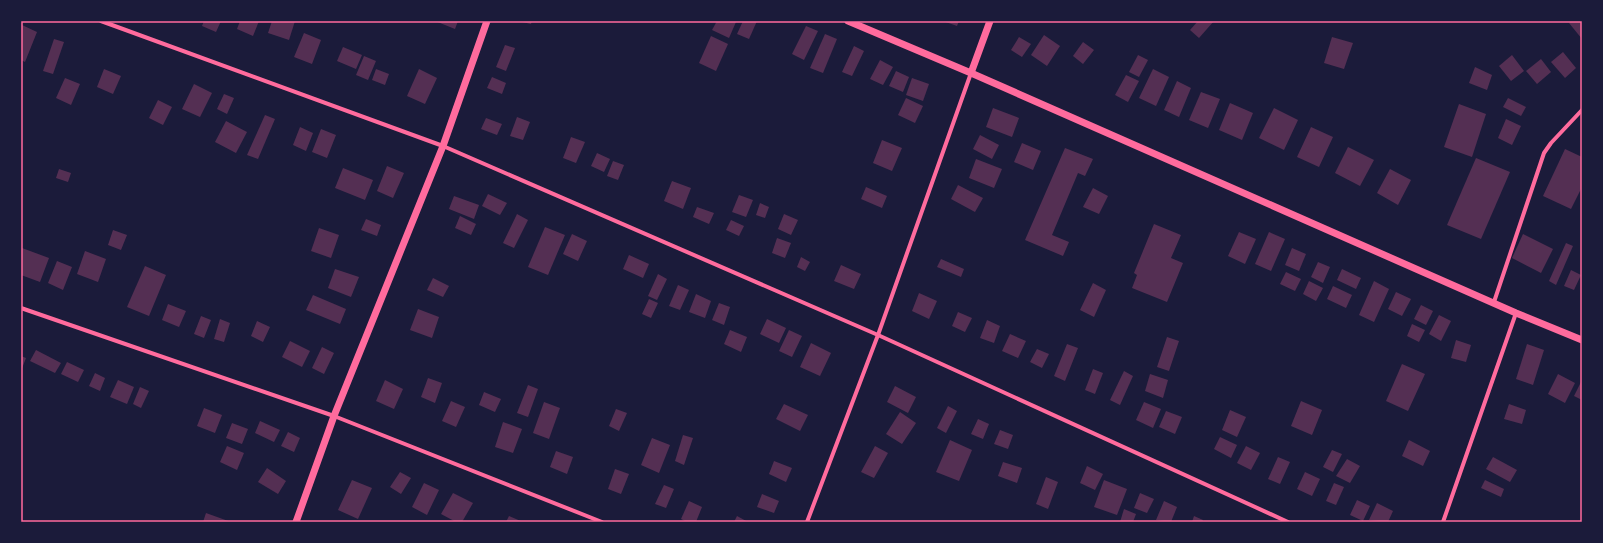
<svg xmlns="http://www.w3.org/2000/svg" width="1603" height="543" viewBox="0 0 1603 543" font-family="'Source Sans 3',sans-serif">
	<rect width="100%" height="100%" fill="#1b1b3a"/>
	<g fill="#542f53">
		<polygon points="204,21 221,21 216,32 202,26"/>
		<polygon points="240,21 259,21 253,36 237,29"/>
		<polygon points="272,21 295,21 289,40 268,33"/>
		<polygon points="435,21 458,21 455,29"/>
		<polygon points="518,21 532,21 531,24"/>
		<polygon points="717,21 736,22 729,38 712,30"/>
		<polygon points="743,21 757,21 749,39 737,34"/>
		<polygon points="943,21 959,21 957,26"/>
		<polygon points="1198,21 1214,21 1199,38 1190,30"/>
		<polygon points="1571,21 1582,21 1582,39 1569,23"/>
		<polygon points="22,25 37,32 25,62 21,60"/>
		<polygon points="806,26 818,31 804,60 792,54"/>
		<polygon points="304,33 321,40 312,64 294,57"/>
		<polygon points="825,34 837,39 823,73 810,68"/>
		<polygon points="1044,35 1060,46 1047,66 1031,55"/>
		<polygon points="711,36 728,44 716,71 699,63"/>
		<polygon points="1019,37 1031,44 1022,57 1011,50"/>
		<polygon points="1332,37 1353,43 1344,69 1324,63"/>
		<polygon points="54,39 64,42 53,74 43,71"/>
		<polygon points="1083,42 1094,50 1083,64 1073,56"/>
		<polygon points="505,45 515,48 506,71 496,67"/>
		<polygon points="854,46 864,51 852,76 842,72"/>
		<polygon points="343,47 362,55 356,69 337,61"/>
		<polygon points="1563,52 1576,68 1565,78 1551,62"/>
		<polygon points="1138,55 1148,60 1139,77 1129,72"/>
		<polygon points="1512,55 1524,71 1511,81 1499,66"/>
		<polygon points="364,56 376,61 368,80 356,75"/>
		<polygon points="1541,59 1551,72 1537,84 1526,71"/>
		<polygon points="880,60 893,67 883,85 870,79"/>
		<polygon points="1475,67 1492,75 1487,90 1469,83"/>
		<polygon points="104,69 121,76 113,94 97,87"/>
		<polygon points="376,69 389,74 385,85 372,80"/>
		<polygon points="419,69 437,78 425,104 407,96"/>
		<polygon points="1153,69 1169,77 1156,106 1139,98"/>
		<polygon points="896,71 909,77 903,92 889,86"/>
		<polygon points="1126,75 1139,81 1128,102 1115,95"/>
		<polygon points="492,77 506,83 502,94 487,88"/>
		<polygon points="65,78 80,84 71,105 56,98"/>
		<polygon points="912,78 929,84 923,101 906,95"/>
		<polygon points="1177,81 1191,88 1179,117 1164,110"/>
		<polygon points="194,84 212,93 200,117 182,109"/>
		<polygon points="1201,92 1220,99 1208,128 1189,120"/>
		<polygon points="224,94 234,98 227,114 217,109"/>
		<polygon points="906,98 923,106 915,123 898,115"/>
		<polygon points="1508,98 1526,107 1521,116 1503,107"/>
		<polygon points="158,100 172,107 163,125 149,118"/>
		<polygon points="1230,103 1253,113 1242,140 1219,130"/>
		<polygon points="1459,104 1486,114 1472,157 1444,147"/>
		<polygon points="993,108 1019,118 1012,137 986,127"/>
		<polygon points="1274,108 1298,120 1284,150 1259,138"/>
		<polygon points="265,115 275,119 258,159 247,155"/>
		<polygon points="517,117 530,122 523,140 510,136"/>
		<polygon points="486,118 502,124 497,135 481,129"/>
		<polygon points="1506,119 1521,126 1512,145 1498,138"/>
		<polygon points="226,121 247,132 236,153 215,142"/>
		<polygon points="300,127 313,133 306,151 293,145"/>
		<polygon points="1311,127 1333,137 1319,167 1297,157"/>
		<polygon points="321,129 336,135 327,158 312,152"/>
		<polygon points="980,135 999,145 992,159 973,149"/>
		<polygon points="571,137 585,142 576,163 563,158"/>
		<polygon points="882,140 902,148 892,171 873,163"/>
		<polygon points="1022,143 1041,151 1033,170 1014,162"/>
		<polygon points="1348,147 1374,160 1360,186 1335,173"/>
		<polygon points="1065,148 1093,159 1085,176 1078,173 1052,235 1069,242 1063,256 1025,240"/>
		<polygon points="1565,149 1582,157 1582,187 1571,209 1543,196"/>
		<polygon points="597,153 610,159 604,172 591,166"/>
		<polygon points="1476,158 1510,172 1481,239 1447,225"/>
		<polygon points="976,159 1002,169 994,188 969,178"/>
		<polygon points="613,161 624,165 618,180 607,176"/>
		<polygon points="387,166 404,173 393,198 377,191"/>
		<polygon points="343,168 373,180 365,200 335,188"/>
		<polygon points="59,169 71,173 68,182 56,178"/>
		<polygon points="1390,169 1411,180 1398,205 1377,193"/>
		<polygon points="672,181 691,188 683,209 664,201"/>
		<polygon points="958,185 983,198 975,212 951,199"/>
		<polygon points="866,187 887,196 882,208 861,199"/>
		<polygon points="1093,188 1108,196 1099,214 1083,207"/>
		<polygon points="488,194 507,203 500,215 482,206"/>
		<polygon points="739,195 753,200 746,217 732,212"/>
		<polygon points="454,196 479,205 474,219 449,209"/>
		<polygon points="760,203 769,207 765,218 756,215"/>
		<polygon points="697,207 714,213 709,224 693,217"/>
		<polygon points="517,214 528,220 514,248 503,243"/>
		<polygon points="784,214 798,220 791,235 778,229"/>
		<polygon points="460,216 476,224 471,235 455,228"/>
		<polygon points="366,219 381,225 377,236 361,230"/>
		<polygon points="731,220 744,226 739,236 726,230"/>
		<polygon points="1154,224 1181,235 1171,258 1183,263 1167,302 1132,288 1137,275 1134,273"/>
		<polygon points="545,227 565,235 548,275 528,267"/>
		<polygon points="319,228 339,235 331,258 311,251"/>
		<polygon points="113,230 127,235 121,250 108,245"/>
		<polygon points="1239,232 1256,239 1245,264 1228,256"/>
		<polygon points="1269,232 1285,239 1271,271 1255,264"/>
		<polygon points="572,234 587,241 578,261 563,254"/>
		<polygon points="1523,234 1553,249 1541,273 1512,258"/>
		<polygon points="777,238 791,243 785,258 772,253"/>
		<polygon points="1566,243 1573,246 1556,285 1549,281"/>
		<polygon points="22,248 49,258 40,282 21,275"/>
		<polygon points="1292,248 1306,254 1299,271 1285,265"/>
		<polygon points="85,251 106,259 98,282 77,274"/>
		<polygon points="629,255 649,264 643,278 623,269"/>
		<polygon points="801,257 810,262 805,271 797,267"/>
		<polygon points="941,259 964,269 961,277 937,267"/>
		<polygon points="57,261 72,267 63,290 48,283"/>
		<polygon points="1318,262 1330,267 1323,283 1311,277"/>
		<polygon points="841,265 861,274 854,289 834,281"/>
		<polygon points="145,266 166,275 149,316 127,307"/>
		<polygon points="335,269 359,277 351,297 328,288"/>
		<polygon points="1342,269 1361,278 1356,289 1337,280"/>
		<polygon points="1571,270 1581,275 1574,290 1564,286"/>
		<polygon points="1286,272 1301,279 1295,291 1280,284"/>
		<polygon points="658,274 667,279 657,300 648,296"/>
		<polygon points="433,278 449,286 443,297 427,290"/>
		<polygon points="1309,281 1323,288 1316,301 1303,294"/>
		<polygon points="1374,281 1389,289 1374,322 1359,315"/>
		<polygon points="1093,283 1106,290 1094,317 1080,310"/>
		<polygon points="678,285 689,290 680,310 669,306"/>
		<polygon points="1333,286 1352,295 1346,308 1327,299"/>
		<polygon points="1396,292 1411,299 1402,316 1388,309"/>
		<polygon points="919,293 937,301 929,319 912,311"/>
		<polygon points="696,294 711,301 705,318 689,312"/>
		<polygon points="313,295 346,309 340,324 306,310"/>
		<polygon points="649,299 658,303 651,318 642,314"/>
		<polygon points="719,303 730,307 724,325 712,320"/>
		<polygon points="168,304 186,311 179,327 162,320"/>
		<polygon points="1421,305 1433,311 1426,325 1414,319"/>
		<polygon points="418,309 439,317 432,338 410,330"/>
		<polygon points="958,312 972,318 965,332 952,326"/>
		<polygon points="1439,315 1451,321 1441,341 1429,334"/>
		<polygon points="201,316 211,320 204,338 194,334"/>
		<polygon points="220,319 230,323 224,342 214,339"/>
		<polygon points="767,319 786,328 779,343 760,334"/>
		<polygon points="987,320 1000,326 994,343 980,338"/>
		<polygon points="257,321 270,327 263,342 251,336"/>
		<polygon points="1412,324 1425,330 1419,342 1407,336"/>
		<polygon points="730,330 747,337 741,352 724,344"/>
		<polygon points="789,330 802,336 792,357 779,351"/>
		<polygon points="1010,334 1026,341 1018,358 1002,351"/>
		<polygon points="1167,337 1179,341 1169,371 1157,367"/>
		<polygon points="1456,340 1471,345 1466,362 1451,358"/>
		<polygon points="290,341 310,351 302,367 282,357"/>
		<polygon points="811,343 831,353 820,376 800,367"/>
		<polygon points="1067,344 1078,348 1065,381 1054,376"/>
		<polygon points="1527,344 1544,350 1533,385 1516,379"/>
		<polygon points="322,347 334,353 324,374 312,368"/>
		<polygon points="1037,349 1049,354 1042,368 1030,362"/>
		<polygon points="36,350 61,363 55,373 30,361"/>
		<polygon points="21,356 26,358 21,371"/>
		<polygon points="67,362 84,370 78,382 61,374"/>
		<polygon points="1402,364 1425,374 1408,411 1386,401"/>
		<polygon points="1093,369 1103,373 1095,394 1085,390"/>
		<polygon points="1124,371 1133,376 1120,405 1110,400"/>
		<polygon points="95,373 105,378 100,391 89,386"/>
		<polygon points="1150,374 1168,380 1163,398 1145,391"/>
		<polygon points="1558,374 1575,383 1565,403 1548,394"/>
		<polygon points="428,378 442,383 435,403 421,397"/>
		<polygon points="118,380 134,387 127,404 110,397"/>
		<polygon points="385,380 403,389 394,409 376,401"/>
		<polygon points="1582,380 1582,400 1574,396"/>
		<polygon points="528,385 538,389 528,417 517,413"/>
		<polygon points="895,386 916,397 908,413 887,402"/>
		<polygon points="140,387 149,391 141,408 133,404"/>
		<polygon points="484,392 501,399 495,412 479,405"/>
		<polygon points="451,401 465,407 456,427 442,421"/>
		<polygon points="1301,401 1322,410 1312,435 1291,426"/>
		<polygon points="544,402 560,408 549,439 533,433"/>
		<polygon points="1144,402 1161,409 1153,428 1136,420"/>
		<polygon points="784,404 808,415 800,431 776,419"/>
		<polygon points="1509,404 1526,410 1522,424 1504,419"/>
		<polygon points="948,406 957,411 946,433 937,428"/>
		<polygon points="204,408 222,415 215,433 197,426"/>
		<polygon points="616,409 627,413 619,431 609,426"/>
		<polygon points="1230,410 1246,417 1237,437 1222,430"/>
		<polygon points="1166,411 1182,417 1175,434 1159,427"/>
		<polygon points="900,412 916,423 902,444 886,434"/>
		<polygon points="978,419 989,424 983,439 971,434"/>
		<polygon points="260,421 280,430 274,442 255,433"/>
		<polygon points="503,422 522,429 513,453 495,447"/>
		<polygon points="232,423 248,429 242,444 226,438"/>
		<polygon points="1000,430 1013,435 1008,449 994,444"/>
		<polygon points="288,432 300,438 294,452 281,446"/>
		<polygon points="683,435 693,438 684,465 675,461"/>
		<polygon points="1220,437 1237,445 1231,458 1214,449"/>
		<polygon points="652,438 670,445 659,473 641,465"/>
		<polygon points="950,440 972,450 959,481 936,472"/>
		<polygon points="1409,440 1430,451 1423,466 1402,456"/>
		<polygon points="227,446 244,453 237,470 220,462"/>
		<polygon points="875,446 888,453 874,478 861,472"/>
		<polygon points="1246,446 1260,453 1251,470 1237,463"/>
		<polygon points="1332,450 1342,454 1333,472 1323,467"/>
		<polygon points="556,451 573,457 567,474 550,467"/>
		<polygon points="1278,457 1290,462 1280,484 1268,479"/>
		<polygon points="1493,457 1517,470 1510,482 1486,469"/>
		<polygon points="1347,459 1360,466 1350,483 1336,476"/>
		<polygon points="774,461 792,468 786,482 769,474"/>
		<polygon points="1003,462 1022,468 1017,483 998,476"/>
		<polygon points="1087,466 1103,474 1095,490 1080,483"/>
		<polygon points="267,468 286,481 278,494 258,482"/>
		<polygon points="615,469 629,474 621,494 608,489"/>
		<polygon points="400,472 411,478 401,494 390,487"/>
		<polygon points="1305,472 1320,479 1312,496 1297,489"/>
		<polygon points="1046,477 1058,482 1048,509 1036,504"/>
		<polygon points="352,480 372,488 358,519 338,510"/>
		<polygon points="1104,480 1127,489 1117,515 1094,507"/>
		<polygon points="1485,480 1504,489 1501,497 1481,488"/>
		<polygon points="424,483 439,490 427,515 412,507"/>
		<polygon points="1334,483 1344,487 1336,505 1326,501"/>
		<polygon points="664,485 674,489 666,508 655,504"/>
		<polygon points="453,493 473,503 462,522 456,522 441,514"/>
		<polygon points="1140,493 1154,499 1147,513 1134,508"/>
		<polygon points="762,494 779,501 774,513 757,507"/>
		<polygon points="1357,500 1370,506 1363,521 1350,515"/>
		<polygon points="689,501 702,507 696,522 687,522 681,519"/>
		<polygon points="1164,501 1177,507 1171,522 1156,520"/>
		<polygon points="1377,503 1393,511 1388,522 1369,520"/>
		<polygon points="1124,509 1136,514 1133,522 1120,522"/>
		<polygon points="206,513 231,522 203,522"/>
		<polygon points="509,516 523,522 506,522"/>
		<polygon points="737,516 748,522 734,522"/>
		<polygon points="1194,516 1203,520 1202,522 1192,522"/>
	</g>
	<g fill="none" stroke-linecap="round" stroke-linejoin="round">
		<g stroke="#ff6b9d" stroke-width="4">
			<polyline points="101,21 443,146 878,335 1288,522"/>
			<polyline points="1494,302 1544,153 1551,143 1582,110"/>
			<polyline points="21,308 334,416 602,522"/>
			<polyline points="807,522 878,335 971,73"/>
			<polyline points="1443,522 1516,313"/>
		</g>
		<g stroke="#ff6b9d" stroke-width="7">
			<polyline points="848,21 971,73 1516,313 1582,340"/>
			<polyline points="971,73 990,21"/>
			<polyline points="296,522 334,416 443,146 487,21"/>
		</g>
	</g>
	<rect width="1603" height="543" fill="none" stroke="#1b1b3a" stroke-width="44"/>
	<rect x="22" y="22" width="1559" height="499" fill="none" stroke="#ff6b9d" stroke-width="1.5"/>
</svg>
